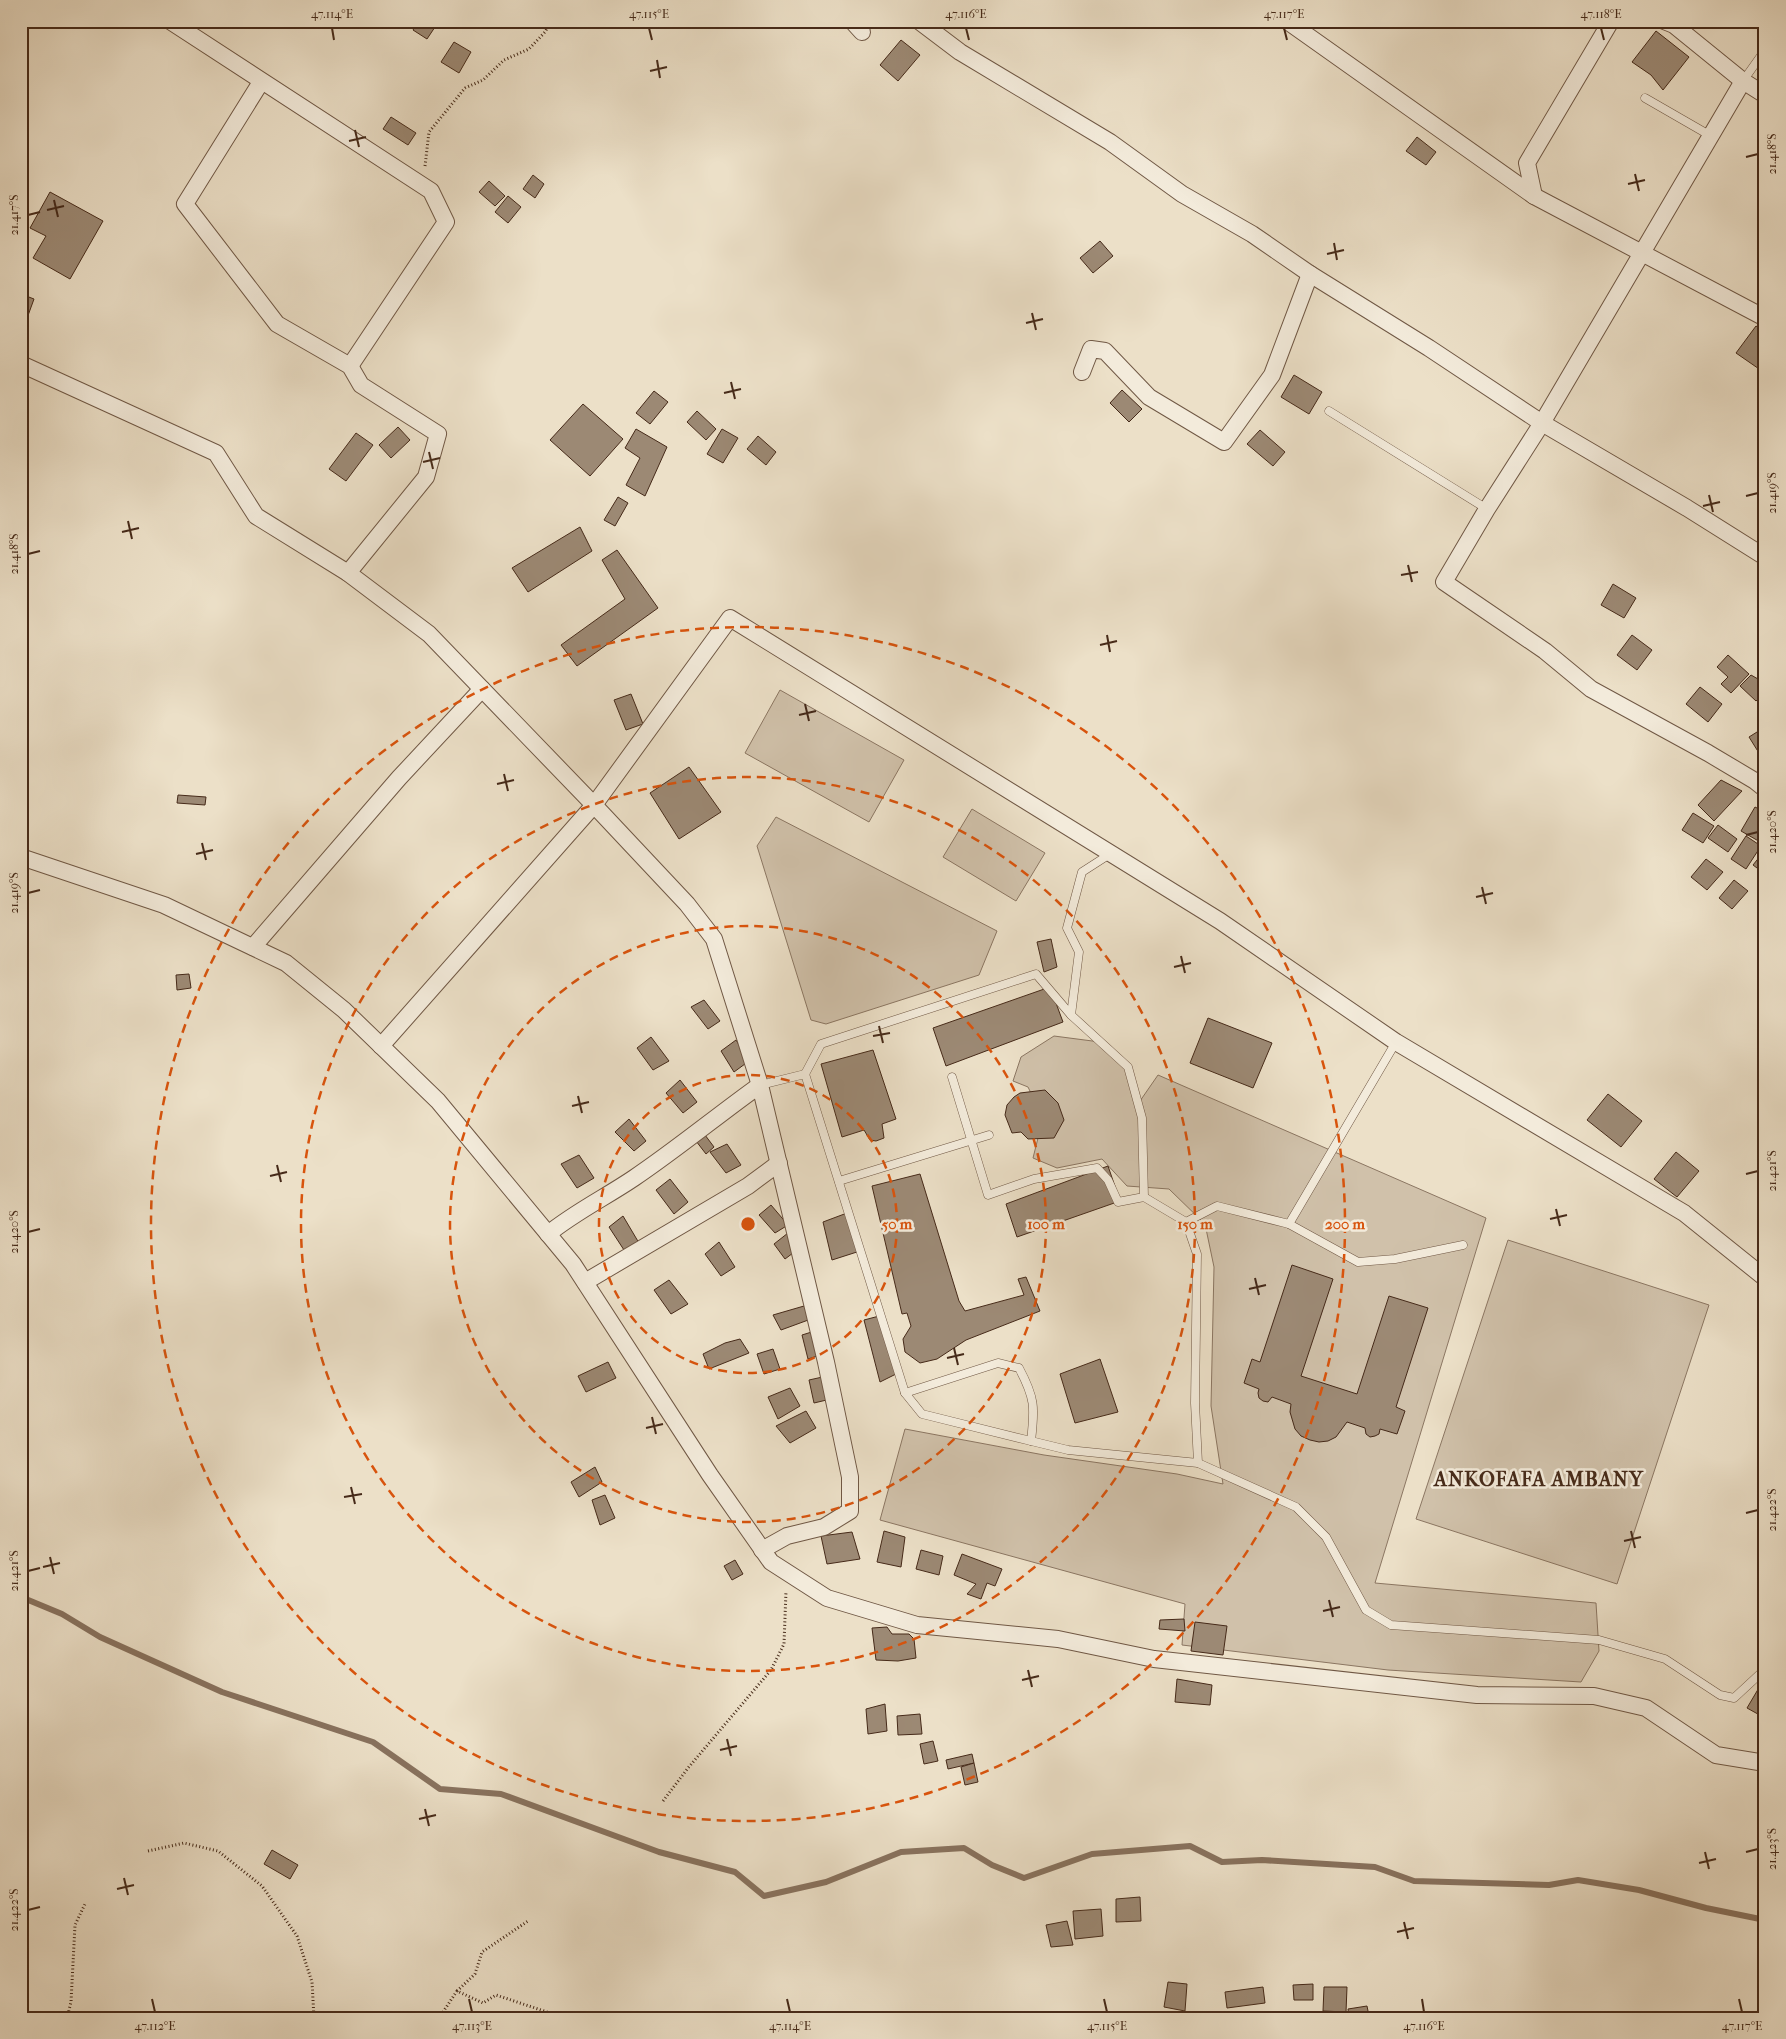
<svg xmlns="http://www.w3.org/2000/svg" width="1786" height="2039" viewBox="0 0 1786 2039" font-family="'IM FELL French Canon',serif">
	<rect width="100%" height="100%" fill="#ece0c8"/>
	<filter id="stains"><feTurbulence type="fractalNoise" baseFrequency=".004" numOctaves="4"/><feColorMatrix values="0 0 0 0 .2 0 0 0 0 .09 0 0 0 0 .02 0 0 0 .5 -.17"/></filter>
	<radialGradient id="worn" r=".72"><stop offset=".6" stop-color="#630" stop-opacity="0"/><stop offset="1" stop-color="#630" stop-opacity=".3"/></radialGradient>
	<g fill="#d0c1aa" stroke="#8b7662">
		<polygon points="780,690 904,760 869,822 745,753"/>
		<polygon points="972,809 1045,853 1016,901 943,857"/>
		<polygon points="776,817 997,931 979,975 826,1024 811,1020 757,846"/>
		<polygon points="1054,1036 1100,1042 1130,1071 1140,1101 1158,1075 1486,1218 1375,1583 1596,1603 1599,1651 1581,1682 1388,1670 1182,1645 1185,1604 880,1520 905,1429 1044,1455 1177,1474 1223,1484 1211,1406 1214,1267 1205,1224 1169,1189 1127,1186 1102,1159 1057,1168 1033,1158 1043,1118 1028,1087 1013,1081 1021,1057"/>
		<polygon points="1508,1240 1709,1305 1617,1584 1416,1519"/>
	</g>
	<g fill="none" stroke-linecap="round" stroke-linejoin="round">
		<polyline stroke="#88725e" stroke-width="6" points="21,1597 62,1614 100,1637 222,1692 373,1742 440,1789 501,1794 659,1852 735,1872 764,1896 826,1882 901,1852 964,1848 992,1865 1024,1878 1092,1854 1190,1846 1222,1862 1262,1860 1375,1867 1414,1881 1549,1885 1578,1880 1639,1890 1706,1908 1765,1920"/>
	</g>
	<g fill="#9c8974" stroke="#462a19">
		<polygon points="419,21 439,21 427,39 413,30"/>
		<polygon points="1656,31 1689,57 1663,90 1651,75 1632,62"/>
		<polygon points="901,40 920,55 898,81 880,65"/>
		<polygon points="454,42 471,52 459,73 441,62"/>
		<polygon points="391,117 416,133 408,145 383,129"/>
		<polygon points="1417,137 1436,152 1426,165 1406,151"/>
		<polygon points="533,175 544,184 535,198 523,189"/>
		<polygon points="489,181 505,196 495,206 479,192"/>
		<polygon points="50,192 103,221 70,279 33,258 46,236 30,228"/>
		<polygon points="508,196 521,207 508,223 495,212"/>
		<polygon points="1100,241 1113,256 1093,273 1080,258"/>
		<polygon points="21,294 34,299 22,332 21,331"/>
		<polygon points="1756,326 1765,332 1765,368 1762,371 1736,353"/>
		<polygon points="1294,375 1322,392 1309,414 1281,397"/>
		<polygon points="1122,390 1142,409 1129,422 1110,403"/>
		<polygon points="654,391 668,402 650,424 636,413"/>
		<polygon points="583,404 623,439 590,476 550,440"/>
		<polygon points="697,411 716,429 706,440 687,422"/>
		<polygon points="398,427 410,440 391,458 379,445"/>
		<polygon points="636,429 667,447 645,496 626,485 640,458 625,448"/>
		<polygon points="722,429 738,438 723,463 707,454"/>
		<polygon points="1260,430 1285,452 1273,466 1247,444"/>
		<polygon points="356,433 373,445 346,481 329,469"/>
		<polygon points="758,436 776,452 766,465 747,449"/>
		<polygon points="618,497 628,503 615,526 604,520"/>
		<polygon points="580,527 592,551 528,592 512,568"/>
		<polygon points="617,550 658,608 577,666 561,645 625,599 602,560"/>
		<polygon points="1613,584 1636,598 1624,618 1601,605"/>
		<polygon points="1632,635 1652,650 1637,670 1617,655"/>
		<polygon points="1728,655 1749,674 1731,693 1721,684 1728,677 1717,667"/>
		<polygon points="1751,675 1765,683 1765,693 1756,701 1740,686"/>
		<polygon points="1700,687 1722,704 1708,722 1686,704"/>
		<polygon points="631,694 643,724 626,730 614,700"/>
		<polygon points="1765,727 1765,749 1759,753 1749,737"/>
		<polygon points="689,767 721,812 679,839 650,793"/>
		<polygon points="1721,780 1742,791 1714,821 1698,805"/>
		<polygon points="178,795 206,797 205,805 177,803"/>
		<polygon points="1755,807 1765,812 1765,838 1762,843 1741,831"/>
		<polygon points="1693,813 1714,826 1703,843 1682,830"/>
		<polygon points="1718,825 1737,839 1728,852 1708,838"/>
		<polygon points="1746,836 1761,846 1746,869 1731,859"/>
		<polygon points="1765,850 1765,874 1753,865"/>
		<polygon points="1706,859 1723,872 1707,890 1691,877"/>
		<polygon points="1734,880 1748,891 1732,909 1719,898"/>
		<polygon points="1051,939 1057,967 1044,972 1037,942"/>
		<polygon points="189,974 191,988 177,990 176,975"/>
		<polygon points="1050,987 1063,1022 946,1066 933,1028"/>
		<polygon points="704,1000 720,1021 708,1029 691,1007"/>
		<polygon points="1208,1018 1272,1043 1253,1088 1190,1063"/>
		<polygon points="651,1037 669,1061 653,1070 637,1048"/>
		<polygon points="736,1040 749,1061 734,1072 721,1051"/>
		<polygon points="873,1050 896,1119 882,1124 884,1138 876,1141 870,1140 864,1130 842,1137 821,1064"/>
		<polygon points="680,1080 697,1102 683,1113 666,1093"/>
		<polygon points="1045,1090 1058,1103 1064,1120 1054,1138 1028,1139 1021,1132 1012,1133 1005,1115 1007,1105 1014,1097 1020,1093"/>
		<polygon points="1608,1094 1642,1121 1621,1147 1587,1120"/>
		<polygon points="629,1119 646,1141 634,1151 615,1132"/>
		<polygon points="705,1135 714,1147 706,1154 696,1141"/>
		<polygon points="727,1144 741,1165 726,1173 710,1152"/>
		<polygon points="1676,1152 1699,1171 1677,1197 1654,1179"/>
		<polygon points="579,1155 594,1178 577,1188 561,1164"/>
		<polygon points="1108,1166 1120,1201 1017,1237 1006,1204"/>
		<polygon points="920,1174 959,1301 965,1311 1024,1295 1018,1279 1026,1277 1040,1311 966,1340 937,1359 920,1363 905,1352 903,1339 911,1326 907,1313 902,1314 872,1186"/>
		<polygon points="670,1179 688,1202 674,1214 656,1190"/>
		<polygon points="771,1205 788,1225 775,1233 759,1215"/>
		<polygon points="847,1213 860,1251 832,1260 823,1222"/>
		<polygon points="623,1216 639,1243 624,1250 609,1227"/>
		<polygon points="788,1233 797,1250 785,1259 774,1244"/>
		<polygon points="719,1242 735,1267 721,1276 705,1254"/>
		<polygon points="1292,1265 1333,1279 1301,1376 1357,1394 1389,1296 1428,1308 1396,1407 1405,1411 1397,1434 1380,1429 1379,1434 1375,1436 1370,1437 1366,1434 1365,1428 1347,1422 1336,1437 1328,1441 1319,1442 1310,1440 1301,1436 1295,1429 1290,1412 1291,1404 1272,1397 1268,1402 1263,1401 1259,1398 1258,1393 1259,1389 1244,1383 1252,1359 1260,1362"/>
		<polygon points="669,1280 688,1304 671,1314 654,1290"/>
		<polygon points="804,1306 811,1319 781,1330 773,1315"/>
		<polygon points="883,1315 898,1373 880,1382 864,1320"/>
		<polygon points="818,1330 824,1354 808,1359 802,1335"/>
		<polygon points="740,1339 749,1353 709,1369 703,1354 725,1343"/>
		<polygon points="773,1349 780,1369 764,1374 757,1354"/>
		<polygon points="1100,1359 1118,1412 1075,1423 1060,1374"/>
		<polygon points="608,1362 616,1378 586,1392 578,1376"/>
		<polygon points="827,1376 835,1398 814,1403 809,1380"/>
		<polygon points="790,1388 800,1406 778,1419 768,1397"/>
		<polygon points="806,1411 816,1428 790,1443 776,1426"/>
		<polygon points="595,1467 602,1482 579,1497 571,1482"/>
		<polygon points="605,1495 615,1518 600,1525 592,1500"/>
		<polygon points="884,1531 905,1537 901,1567 877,1562"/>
		<polygon points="852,1532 860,1559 827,1564 821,1536"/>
		<polygon points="921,1550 943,1556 939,1575 916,1569"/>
		<polygon points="962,1554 1002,1569 995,1586 987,1583 981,1599 967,1594 976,1584 954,1575"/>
		<polygon points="735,1560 743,1574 732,1580 724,1566"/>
		<polygon points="1184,1619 1185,1631 1159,1629 1160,1620"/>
		<polygon points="1195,1622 1227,1626 1223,1655 1191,1651"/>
		<polygon points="887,1627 892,1634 909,1634 914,1639 916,1658 898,1661 876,1660 872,1628"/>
		<polygon points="1177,1679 1212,1685 1210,1705 1175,1702"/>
		<polygon points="1760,1686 1765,1689 1765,1718 1747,1708"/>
		<polygon points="885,1704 887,1731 868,1734 866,1709"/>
		<polygon points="920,1714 922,1734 898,1735 897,1716"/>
		<polygon points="933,1741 938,1761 924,1764 920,1744"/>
		<polygon points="972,1754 974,1763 948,1769 946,1760"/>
		<polygon points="974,1763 978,1782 965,1785 961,1767"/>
		<polygon points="272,1850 298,1865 290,1879 264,1864"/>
		<polygon points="1140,1897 1141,1921 1116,1922 1116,1899"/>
		<polygon points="1101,1909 1103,1936 1075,1939 1073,1911"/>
		<polygon points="1067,1921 1073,1945 1051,1947 1046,1925"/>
		<polygon points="1168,1982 1187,1984 1185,2011 1164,2007"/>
		<polygon points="1313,1984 1313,2000 1294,2000 1293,1985"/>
		<polygon points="1263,1987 1265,2003 1227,2008 1225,1992"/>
		<polygon points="1324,1987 1347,1987 1346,2012 1323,2011"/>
		<polygon points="1367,2006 1369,2016 1349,2018 1348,2009"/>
		<rect x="1297" y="2016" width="30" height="2"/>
	</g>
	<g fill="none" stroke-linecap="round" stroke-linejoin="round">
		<defs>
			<g id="lane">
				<polyline points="1743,81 1765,50"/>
				<polyline points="1645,98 1711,136"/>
				<polyline points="1329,411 1487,509"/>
				<polyline points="1110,854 1082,872 1067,928 1079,952 1071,1015 1128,1067 1142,1118 1144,1197"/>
				<polyline points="805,1074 821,1044 1036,974 1071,1015"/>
				<polyline points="760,1085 805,1074 905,1393 922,1414 1031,1441 1068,1450 1198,1463 1195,1403 1197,1254 1186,1222 1144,1197 1118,1202 1108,1180 1097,1168 1034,1179 988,1195 952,1077"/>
				<polyline points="839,1181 989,1135"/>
				<polyline points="1186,1222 1217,1206 1289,1224 1358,1262 1395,1259 1463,1245"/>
				<polyline points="1289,1224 1396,1042"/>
				<path d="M 905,1393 L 998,1363 L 1019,1368 C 1035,1398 1035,1407 1031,1441"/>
				<polyline points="1198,1463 1296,1507 1326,1537 1366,1610 1391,1625 1599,1640 1665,1659 1720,1695 1734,1698 1761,1673 1765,1674"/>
			</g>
			<g id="street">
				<polyline points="170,21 431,191 446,222 350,366"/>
				<polyline points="852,21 862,32"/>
				<polyline points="919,21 960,52 1110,142 1182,194 1252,234 1310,274 1429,348 1542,423 1687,508 1765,557"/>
				<polyline points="1287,21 1534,196 1765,318"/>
				<polyline points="1664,21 1674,25 1743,81 1765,95"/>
				<polyline points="1743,81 1542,423 1487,509 1444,582 1545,651 1591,689 1708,753 1755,781 1765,789"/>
				<polyline points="261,82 185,204 277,324 350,366 361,385 438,434 426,477 348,573"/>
				<polyline points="1534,196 1527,163 1611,21"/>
				<polyline points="21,364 216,453 256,516 348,573 429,634 594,805 730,618 1220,921 1396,1042 1684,1213 1765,1278"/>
				<polyline points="1082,372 1091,349 1105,351 1149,397 1224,442 1272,375 1310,274"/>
				<polyline points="21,857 164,905 286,963 344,1010 438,1101 573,1264 710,1475 771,1562 827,1598 917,1625 1058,1639 1154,1659 1477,1695 1594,1696 1646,1708 1716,1755 1765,1763"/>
				<polyline points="253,947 399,778 482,689"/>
				<polyline points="381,1046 594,805 687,904 714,939 760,1085"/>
				<path d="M 548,1234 C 575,1212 606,1197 634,1178 C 677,1149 718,1115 760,1085 L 826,1362 L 850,1477 L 850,1511 L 824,1527 L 787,1536 L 762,1550"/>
				<polyline points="585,1282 748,1186 779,1163"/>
			</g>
		</defs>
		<use href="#lane" stroke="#705845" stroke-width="9"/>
		<use href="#street" stroke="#705845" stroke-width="18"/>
		<g stroke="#462a19" stroke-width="3" stroke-dasharray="1 2.5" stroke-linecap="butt">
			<polyline points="425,166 429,132 465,88 483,80 504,60 529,49 545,32 551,21"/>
			<polyline points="663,1801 688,1768 771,1670 784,1644 786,1591"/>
			<polyline points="148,1851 184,1843 218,1851 262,1886 297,1936 312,1982 314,2018"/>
			<polyline points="457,1991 475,1974 482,1952 528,1921"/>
			<polyline points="67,2018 71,2002 75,1925 85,1904"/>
			<polyline points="439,2018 457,1991 483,2003 496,1995 565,2018"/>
		</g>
		<use href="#lane" stroke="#f3ebdb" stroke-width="8"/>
		<use href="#street" stroke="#f3ebdb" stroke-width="16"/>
	</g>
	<path fill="none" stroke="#462a19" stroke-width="2" d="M 332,28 L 334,40M 649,28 L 652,40M 966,28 L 969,40M 1284,28 L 1287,40M 1601,28 L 1604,40M 657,60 L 660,78M 650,71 L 667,67M 355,130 L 359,147M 349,141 L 366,137M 1746,157 L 1758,154M 1635,174 L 1639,191M 1628,184 L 1645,180M 54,200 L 58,217M 47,210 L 64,206M 28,215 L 40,212M 1334,243 L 1337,260M 1327,254 L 1344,250M 1032,313 L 1036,330M 1026,323 L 1043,319M 731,382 L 735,399M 724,393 L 741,389M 429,452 L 433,469M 423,462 L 440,458M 1709,495 L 1713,512M 1746,496 L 1758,493M 1703,506 L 1720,502M 128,521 L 132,539M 122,532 L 139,528M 28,554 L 40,551M 1408,565 L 1412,582M 1401,575 L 1418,572M 1107,635 L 1110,652M 1100,645 L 1117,641M 805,704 L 809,721M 799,715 L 816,711M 504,774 L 508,791M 497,784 L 514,780M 1746,835 L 1758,832M 202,843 L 206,860M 196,854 L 213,850M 1482,887 L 1486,904M 28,893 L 40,890M 1476,897 L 1493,893M 1181,956 L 1185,973M 1174,967 L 1191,963M 879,1026 L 883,1043M 873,1036 L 890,1033M 578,1096 L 582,1113M 572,1106 L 589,1102M 277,1165 L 281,1182M 1746,1174 L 1758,1171M 270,1176 L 287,1172M 1556,1209 L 1560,1226M 1550,1219 L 1567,1215M 28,1232 L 40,1229M 1255,1278 L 1259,1295M 1249,1289 L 1266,1285M 954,1348 L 958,1365M 947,1358 L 964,1354M 652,1417 L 656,1434M 646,1428 L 663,1424M 351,1487 L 355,1504M 344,1497 L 362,1494M 1746,1513 L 1758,1510M 1631,1531 L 1635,1548M 1624,1541 L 1641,1537M 50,1557 L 54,1574M 43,1567 L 60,1563M 28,1571 L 40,1568M 1329,1600 L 1333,1617M 1323,1611 L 1340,1607M 1028,1670 L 1032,1687M 1022,1680 L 1039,1676M 727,1739 L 731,1756M 720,1750 L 737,1746M 425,1809 L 429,1826M 419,1819 L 436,1815M 1705,1852 L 1709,1869M 1746,1852 L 1758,1849M 1699,1863 L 1716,1859M 124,1878 L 128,1895M 117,1889 L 134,1885M 28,1910 L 40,1907M 1404,1922 L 1408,1939M 1397,1932 L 1414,1928M 152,1999 L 155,2012M 469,1999 L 472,2012M 787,1999 L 790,2012M 1104,1999 L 1107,2012M 1422,1999 L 1424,2012M 1739,1999 L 1742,2012"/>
	<g fill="none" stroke="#d8540d" stroke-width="2.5" stroke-dasharray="9 6">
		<circle cx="748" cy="1224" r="149"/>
		<circle cx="748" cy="1224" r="298"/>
		<circle cx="748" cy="1224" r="447"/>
		<circle cx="748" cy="1224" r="597"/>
	</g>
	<g text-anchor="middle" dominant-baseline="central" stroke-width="5" stroke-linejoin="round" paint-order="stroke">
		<g font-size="20" font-weight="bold" letter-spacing="1" fill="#462a19" stroke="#f3ebdb">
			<text x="1539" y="1479">ANKOFAFA AMBANY</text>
		</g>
	</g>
	<circle cx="748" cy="1224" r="8" fill="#d8540d" stroke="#f3ebdb" stroke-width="2.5"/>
	<g font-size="15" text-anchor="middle" font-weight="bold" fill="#d8540d" stroke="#f3ebdb" stroke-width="5" stroke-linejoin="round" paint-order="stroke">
		<text x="897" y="1229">50 m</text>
		<text x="1046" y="1229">100 m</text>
		<text x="1195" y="1229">150 m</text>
		<text x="1345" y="1229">200 m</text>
	</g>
	<rect width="1786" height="2039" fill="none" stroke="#ece0c8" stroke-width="55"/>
	<rect x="28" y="28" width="1730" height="1984" fill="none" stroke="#462a19" stroke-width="2"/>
	<g font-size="12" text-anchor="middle" fill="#462a19">
		<text x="332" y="18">47.114°E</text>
		<text x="649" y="18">47.115°E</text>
		<text x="966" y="18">47.116°E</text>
		<text x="1284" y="18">47.117°E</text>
		<text x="1601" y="18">47.118°E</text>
		<text transform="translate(1772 154) rotate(-90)" y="4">21.418°S</text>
		<text transform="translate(14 215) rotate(-90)" y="4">21.417°S</text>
		<text transform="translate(1772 493) rotate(-90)" y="4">21.419°S</text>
		<text transform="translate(14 554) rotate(-90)" y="4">21.418°S</text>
		<text transform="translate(1772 832) rotate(-90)" y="4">21.420°S</text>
		<text transform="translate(14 893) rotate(-90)" y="4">21.419°S</text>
		<text transform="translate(1772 1171) rotate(-90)" y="4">21.421°S</text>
		<text transform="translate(14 1232) rotate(-90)" y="4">21.420°S</text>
		<text transform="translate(1772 1510) rotate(-90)" y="4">21.422°S</text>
		<text transform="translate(14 1571) rotate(-90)" y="4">21.421°S</text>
		<text transform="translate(1772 1849) rotate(-90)" y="4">21.423°S</text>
		<text transform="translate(14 1910) rotate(-90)" y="4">21.422°S</text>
		<text x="155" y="2030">47.112°E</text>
		<text x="472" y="2030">47.113°E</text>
		<text x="790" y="2030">47.114°E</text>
		<text x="1107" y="2030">47.115°E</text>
		<text x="1424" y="2030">47.116°E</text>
		<text x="1742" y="2030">47.117°E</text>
	</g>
	<rect width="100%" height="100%" filter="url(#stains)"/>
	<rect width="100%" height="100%" fill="url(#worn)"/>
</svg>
